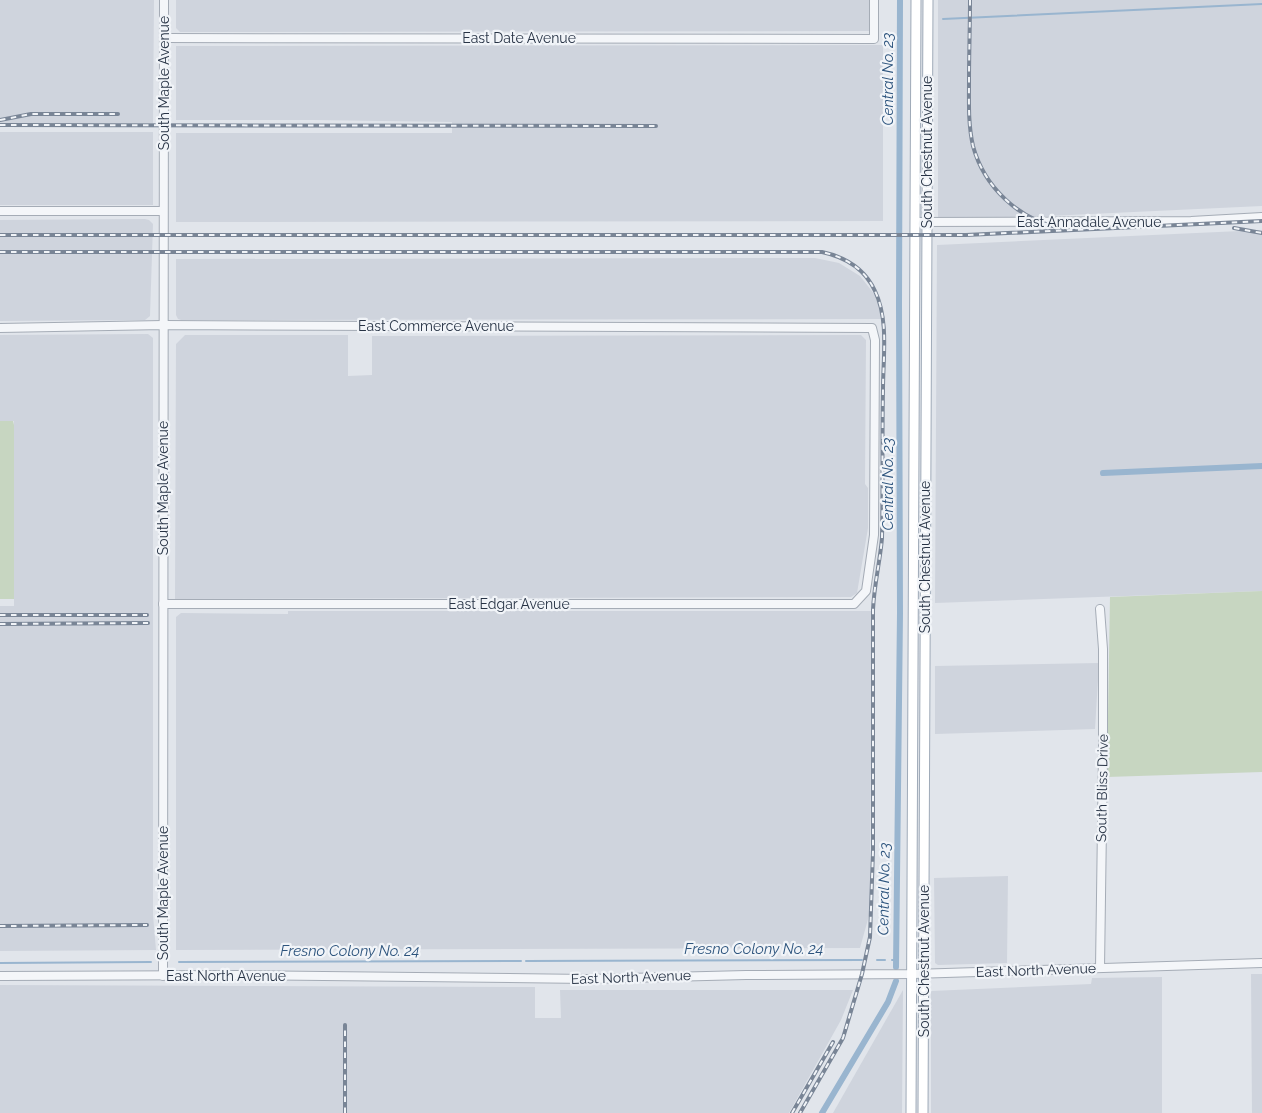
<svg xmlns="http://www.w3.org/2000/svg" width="1262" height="1113" viewBox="0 0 1262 1113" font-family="Raleway,sans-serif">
	<rect width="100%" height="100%" fill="#e1e5eb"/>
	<g fill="#cfd4dd">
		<polygon points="0,0 154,0 153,123 0,123"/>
		<polygon points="176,0 870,0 870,31 180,32 176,28"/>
		<polygon points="938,0 1262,0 1262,206 938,221"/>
		<polygon points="883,45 883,221 176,222 176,133 452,133 452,122 314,120 176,120 176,46"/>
		<rect x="0" y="132" width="153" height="73"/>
		<polygon points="145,219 149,220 153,224 150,316 145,320 0,321 0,220"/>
		<polygon points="1262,230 1262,591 935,603 937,245"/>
		<polygon points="815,258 839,263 860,276 875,295 882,319 181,320 178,319 176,315 176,259"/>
		<polygon points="0,335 148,334 153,338 153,915 156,950 0,951 0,606 14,606 14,421 0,421"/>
		<polygon points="185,335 348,335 348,376 372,375 372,336 861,335 866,340 865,484 868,488 868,528 857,593 851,597 175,599 176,344"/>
		<polygon points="288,611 872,611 870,912 860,948 176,950 176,617 181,613 288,614"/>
		<polygon points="1099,663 1095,729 935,734 935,666"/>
		<polygon points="1008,876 1007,963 938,965 935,963 934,878"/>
		<polygon points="1251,974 1262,974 1262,1113 1252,1113"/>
		<polygon points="1162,977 1162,1113 931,1113 931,991 1091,984 1092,978"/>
		<polygon points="0,985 535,987 535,1018 561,1018 560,990 853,990 841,1020 789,1113 0,1113"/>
		<polygon points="903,990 902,1113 833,1113 854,1076"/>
	</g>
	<g fill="#c7d6c1">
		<polygon points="0,421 13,421 14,425 14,599 0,599"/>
		<polygon points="1262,591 1262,772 1107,777 1110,597"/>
	</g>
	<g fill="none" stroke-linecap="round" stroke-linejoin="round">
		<g stroke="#99b5cf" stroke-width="2">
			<polyline points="943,19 1262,4"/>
			<polyline points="877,960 885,960"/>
			<polyline points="892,960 896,960"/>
			<polyline points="526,961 862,960"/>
			<polyline points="179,962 521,961"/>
			<polyline points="0,963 151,962"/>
		</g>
		<g stroke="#99b5cf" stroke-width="6">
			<polyline points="1103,473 1262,466"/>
			<polyline points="896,967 900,613 899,305 900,0"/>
			<polyline points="822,1113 888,1002 896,981"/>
		</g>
		<defs>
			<g id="minor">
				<polyline points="164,38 874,39 874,0"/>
				<polyline points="0,211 163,211"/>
				<polyline points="916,222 1191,221 1262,217"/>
				<polyline points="0,328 163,325 872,328 875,340 874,535 866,591 854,604 163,604"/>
				<polyline points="1100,968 1103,753 1103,649 1100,609"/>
				<polyline points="0,976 243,975 588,979 746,975 913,974 1262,963"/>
				<polyline points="163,976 164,0"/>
			</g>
			<g id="major">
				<polyline points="911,1113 916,0"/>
				<polyline points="923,1113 928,0"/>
			</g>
		</defs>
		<use href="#minor" stroke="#a5acb6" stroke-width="10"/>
		<use href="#major" stroke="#9faab8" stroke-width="11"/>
		<use href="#minor" stroke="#f4f6f9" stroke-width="8"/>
		<use href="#major" stroke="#fff" stroke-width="9"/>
		<defs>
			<g id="rail">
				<path d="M 970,0 C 970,27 969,54 969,81 C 969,102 968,124 973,146 C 984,187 1019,220 1061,228"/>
				<polyline points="0,120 31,114 118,114"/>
				<polyline points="0,125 656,126"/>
				<polyline points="1234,228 1262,233"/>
				<polyline points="0,235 966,235 1262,221"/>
				<path d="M 0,252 L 822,252 C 845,257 865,269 875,291 C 889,320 883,358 883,389 C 882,439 883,488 882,538 C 880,562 874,585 873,610 L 873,851 L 870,937 L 862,974 L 843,1038 L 800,1113"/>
				<polyline points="0,615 147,615"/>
				<polyline points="0,624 148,623"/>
				<polyline points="0,926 147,925"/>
				<polyline points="345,1113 345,1025"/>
				<polyline points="792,1113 833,1042"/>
			</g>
		</defs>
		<use href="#rail" stroke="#798596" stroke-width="4"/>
		<use href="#rail" stroke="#f1f4f8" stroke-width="2" stroke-dasharray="5.5" stroke-linecap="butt"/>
	</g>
	<g text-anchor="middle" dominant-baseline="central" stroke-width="4.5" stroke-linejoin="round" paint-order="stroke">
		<g font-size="14" fill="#273345" stroke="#f1f4f8">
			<text x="519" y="38">East Date Avenue</text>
			<text transform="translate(164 83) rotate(-90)">South Maple Avenue</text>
			<text transform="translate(927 152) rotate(-90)">South Chestnut Avenue</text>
			<text x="1089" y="222">East Annadale Avenue</text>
			<text x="436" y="326">East Commerce Avenue</text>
			<text transform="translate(163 488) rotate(-90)">South Maple Avenue</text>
			<text transform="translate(925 557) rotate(-90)">South Chestnut Avenue</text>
			<text x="509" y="604">East Edgar Avenue</text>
			<text transform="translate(1102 788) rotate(-89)">South Bliss Drive</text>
			<text transform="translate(163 893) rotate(-90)">South Maple Avenue</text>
			<text transform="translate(924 961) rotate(-90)">South Chestnut Avenue</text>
			<text transform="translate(1036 970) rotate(-2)">East North Avenue</text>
			<text x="226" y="976">East North Avenue</text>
			<text transform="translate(631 977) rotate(-2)">East North Avenue</text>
		</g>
		<g font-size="15" font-style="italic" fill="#2d547d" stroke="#f1f4f8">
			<text transform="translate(888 79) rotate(-90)">Central No. 23</text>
			<text transform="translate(888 484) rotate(-90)">Central No. 23</text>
			<text transform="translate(884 889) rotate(-89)">Central No. 23</text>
			<text x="754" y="949">Fresno Colony No. 24</text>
			<text x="350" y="951">Fresno Colony No. 24</text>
		</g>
	</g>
</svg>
